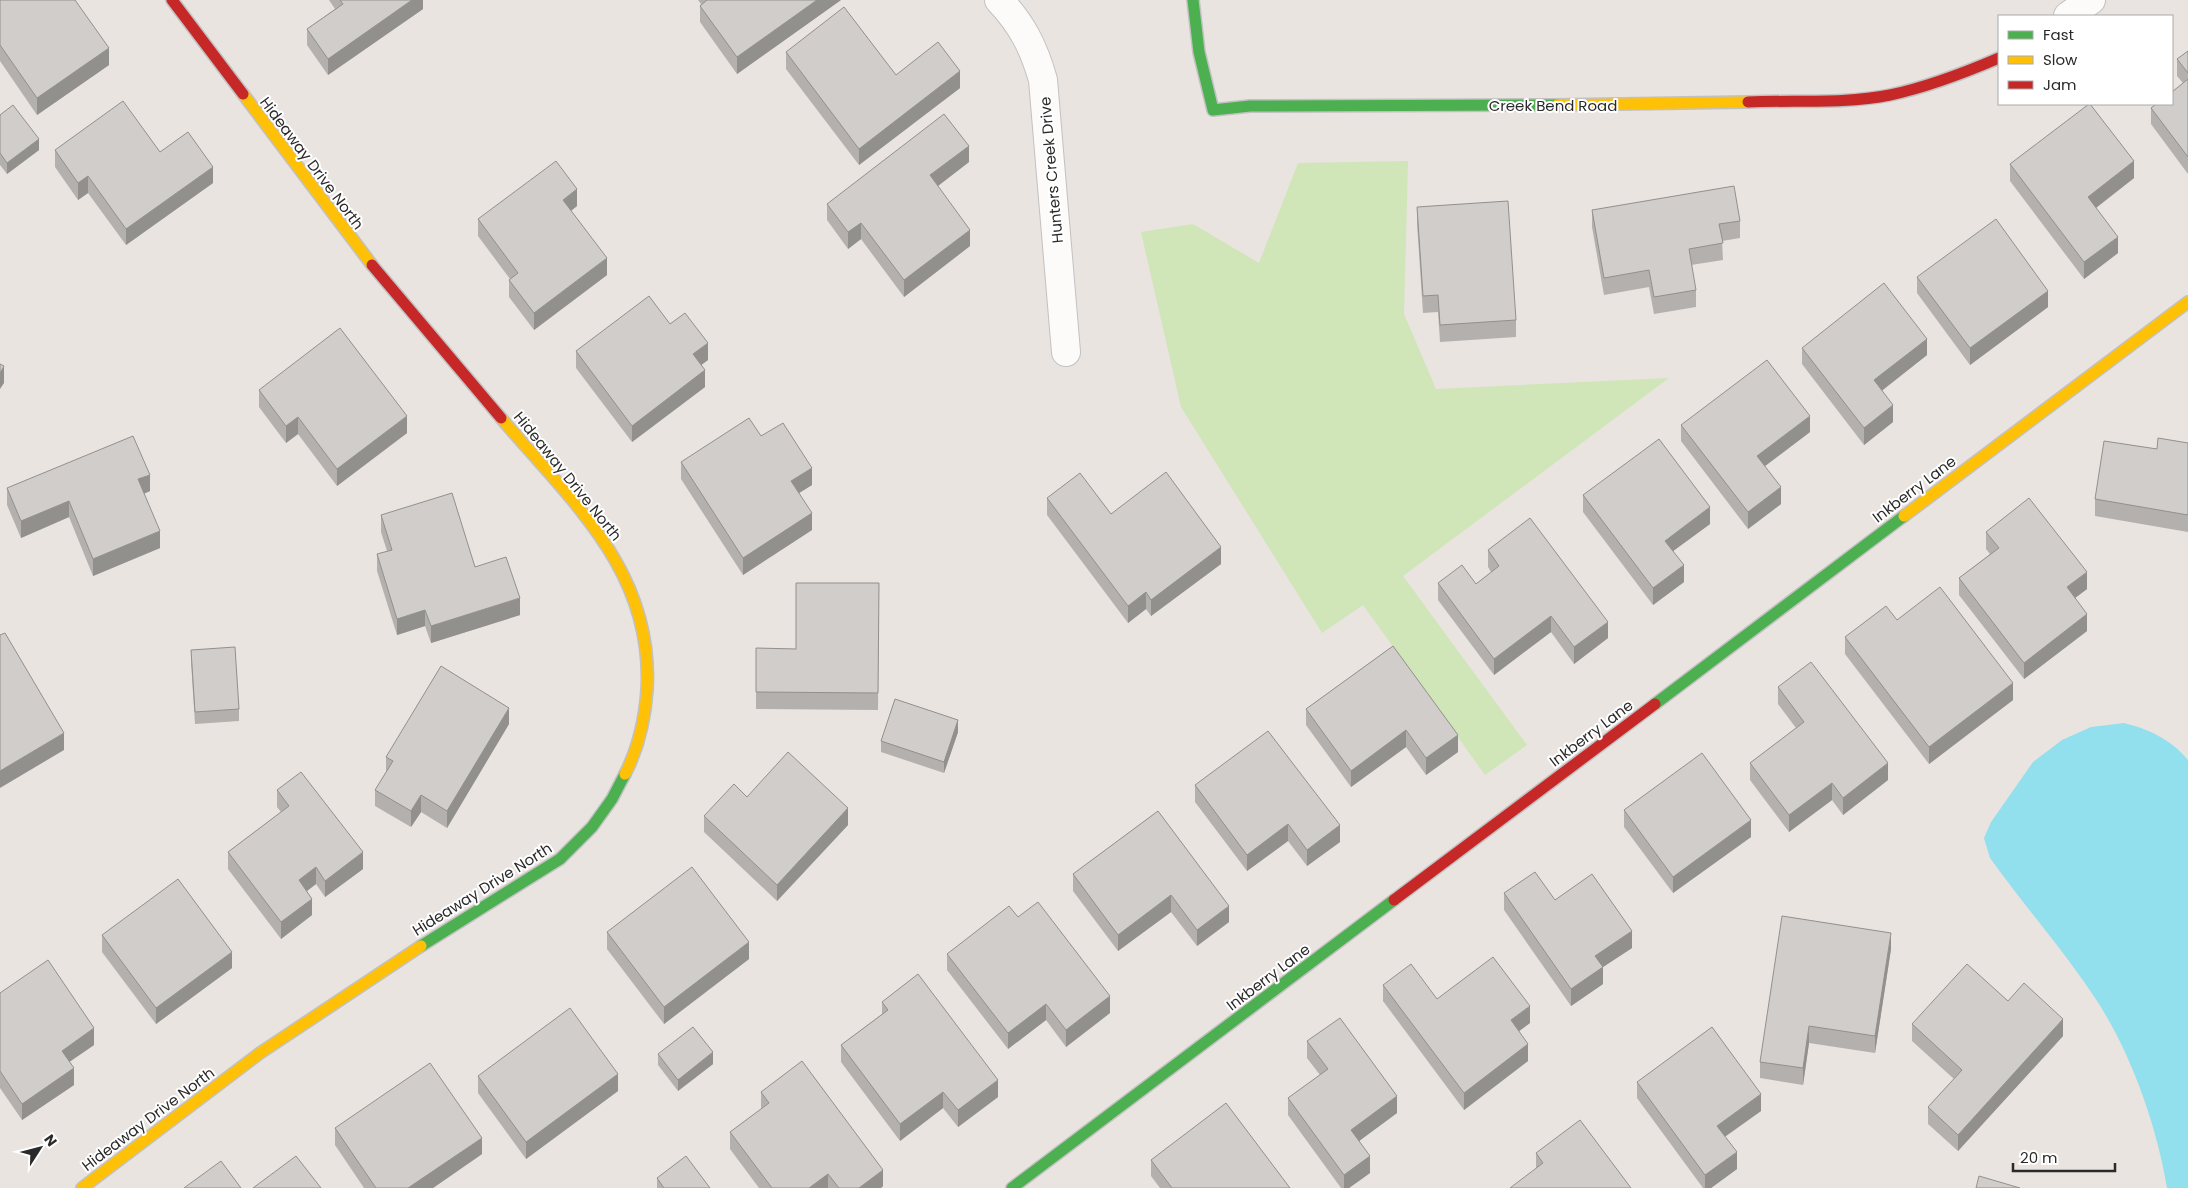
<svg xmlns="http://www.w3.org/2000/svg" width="2188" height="1188" viewBox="0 0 2188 1188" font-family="Poppins,sans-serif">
	<rect width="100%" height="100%" fill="#e9e4e0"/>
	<polygon fill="#d0e5b8" points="1408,161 1404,314 1436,389 1669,378 1403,576 1527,745 1485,775 1363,605 1322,633 1181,407 1141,232 1193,224 1259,263 1298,163"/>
	<path fill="#92e0ed" d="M 2124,723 C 2148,729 2171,739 2188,760 L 2188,1188 L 2167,1188 C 2157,1127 2132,1056 2099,1004 C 2066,953 2025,907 1990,858 L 1984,838 L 1991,822 L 2033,762 L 2062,740 L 2091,727 Z"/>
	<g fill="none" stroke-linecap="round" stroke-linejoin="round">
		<defs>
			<g id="street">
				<path d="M 999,0 C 1022,24 1034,48 1043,80 L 1066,352"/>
				<polyline points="2068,16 2091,0"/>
			</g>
			<g id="fast">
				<polyline points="1193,0 1199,52 1213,110 1250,106 1557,105"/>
				<polyline points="1655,704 1904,516"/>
				<polyline points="421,946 560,859 592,827 612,799 625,774"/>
				<polyline points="1012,1188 1394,900"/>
			</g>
			<g id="slow">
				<polyline points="243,94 372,265"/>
				<polyline points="1557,105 1748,102"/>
				<path d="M 501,418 C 571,501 654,571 647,690 C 645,718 638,749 625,774"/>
				<polyline points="1904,516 2188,302"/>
				<polyline points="82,1188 260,1053 421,946"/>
			</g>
			<g id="jam">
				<polyline points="172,0 243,94"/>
				<path d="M 1748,102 C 1795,100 1845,104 1890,95 C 1928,87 1964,73 1999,58"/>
				<polyline points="372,265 501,418"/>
				<polyline points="1394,900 1655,704"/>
			</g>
		</defs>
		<use href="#street" stroke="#c2c1c2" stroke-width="30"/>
		<use href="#fast" stroke="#c2c1c2" stroke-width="14"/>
		<use href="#slow" stroke="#c2c1c2" stroke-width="14"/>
		<use href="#jam" stroke="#c2c1c2" stroke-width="14"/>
		<use href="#street" stroke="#fcfbfa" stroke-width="28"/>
		<use href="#fast" stroke="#4caf50" stroke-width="11"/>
		<use href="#slow" stroke="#ffc107" stroke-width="11"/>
		<use href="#jam" stroke="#c62828" stroke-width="11"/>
	</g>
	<g fill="#b3b0ae">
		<polygon points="0,0 109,65 37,115 0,61"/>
		<polygon points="329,0 423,0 423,9 328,75 307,45 307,29 335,9"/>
		<polygon points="698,0 841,0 737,74 700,22 700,6 701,4"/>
		<polygon points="2188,51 2188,174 2151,124 2151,108 2183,83 2177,76 2177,59"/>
		<polygon points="786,52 896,75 960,88 859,165 786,69"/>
		<polygon points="0,115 39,150 7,174 0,165"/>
		<polygon points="55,150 160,152 213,183 126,245 88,193 78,200 55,167"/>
		<polygon points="969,162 938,186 970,246 904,297 861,239 848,249 827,220 827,204"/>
		<polygon points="2010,164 2134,178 2096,208 2118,253 2084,279 2010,181"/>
		<polygon points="577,206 571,211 607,275 534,330 509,297 509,280 510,279 478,236 478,219"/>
		<polygon points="1417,207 1516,320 1516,337 1440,342 1438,312 1423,313 1417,224"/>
		<polygon points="1592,210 1740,221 1740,238 1722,241 1723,260 1691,265 1696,290 1696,307 1654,314 1649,287 1604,295 1592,227"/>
		<polygon points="1917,277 2048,307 1970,365 1917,293"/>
		<polygon points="670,324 708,360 701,365 705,387 632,442 576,368 576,351"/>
		<polygon points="1802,348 1927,355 1882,390 1893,422 1864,445 1802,364"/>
		<polygon points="259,390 407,433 337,486 298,434 286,443 259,407"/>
		<polygon points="1681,425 1810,432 1765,466 1781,504 1748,529 1681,441"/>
		<polygon points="761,436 812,485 799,493 812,530 743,575 681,479 681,462"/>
		<polygon points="2188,443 2188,532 2095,516 2095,499 2157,449"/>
		<polygon points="7,488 150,491 144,494 160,548 93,576 69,517 21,538 7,505"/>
		<polygon points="1583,495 1710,524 1673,551 1684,582 1653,605 1583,512"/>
		<polygon points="1047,498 1111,514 1221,564 1151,616 1146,609 1128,623 1047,515"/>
		<polygon points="381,515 475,567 520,615 431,643 425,626 397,635 377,571 377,554 387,551 381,532"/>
		<polygon points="1986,532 2087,589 2075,598 2087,631 2024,679 1959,595 1959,578 1990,554 1986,549"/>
		<polygon points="1488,550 1608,638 1574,664 1551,632 1494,675 1438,600 1438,583 1476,584 1491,572 1488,567"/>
		<polygon points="879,583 878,710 756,709 756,648 796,649"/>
		<polygon points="1897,620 2013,700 1929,764 1845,654 1845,637"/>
		<polygon points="1393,646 1458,752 1426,775 1406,747 1351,787 1306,725 1306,709"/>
		<polygon points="191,650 239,709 239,721 195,724 191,661"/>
		<polygon points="1778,687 1888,780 1843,815 1832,800 1789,832 1750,780 1750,763 1796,728 1778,704"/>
		<polygon points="509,724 447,828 421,812 411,827 375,806 375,790 386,772 386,757"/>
		<polygon points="958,732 944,773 881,752 881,741"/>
		<polygon points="1195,785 1340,842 1307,866 1288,841 1247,871 1195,802"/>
		<polygon points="277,790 363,869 325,897 316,884 307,891 312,915 281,939 228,869 228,852 281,812 277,807"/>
		<polygon points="747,797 848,825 777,901 704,832 704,816"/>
		<polygon points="1624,810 1751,837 1673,893 1624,827"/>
		<polygon points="1158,811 1229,922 1197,946 1171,912 1118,951 1073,891 1073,874"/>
		<polygon points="1504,893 1632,948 1603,967 1603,984 1571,1006 1504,910"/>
		<polygon points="1018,917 1110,1013 1066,1047 1046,1020 1008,1049 947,970 947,954"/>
		<polygon points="607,932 749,959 664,1024 607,949"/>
		<polygon points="102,935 232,968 156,1024 102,952"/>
		<polygon points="1891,949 1875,1053 1809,1043 1803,1085 1760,1078 1760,1062"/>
		<polygon points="1383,985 1530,1023 1519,1031 1528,1061 1464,1110 1383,1001"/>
		<polygon points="0,993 94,1045 69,1062 74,1085 22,1120 0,1088"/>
		<polygon points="2008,1001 2063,1036 1958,1151 1928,1124 1928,1107 1954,1079 1912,1041 1912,1024"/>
		<polygon points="882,1002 998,1097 958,1127 943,1108 900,1141 841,1062 841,1045 882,1014"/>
		<polygon points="1307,1041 1397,1113 1359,1141 1370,1173 1349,1188 1341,1188 1288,1115 1288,1098 1320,1075 1307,1058"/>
		<polygon points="658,1054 713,1064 678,1091 658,1065"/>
		<polygon points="478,1076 618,1091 526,1159 478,1093"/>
		<polygon points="1637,1082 1761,1111 1725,1137 1737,1169 1711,1188 1703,1188 1637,1098"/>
		<polygon points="761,1092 883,1186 881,1188 759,1188 730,1149 730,1132 761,1109"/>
		<polygon points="335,1128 482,1154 433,1188 364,1188 335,1145"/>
		<polygon points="1536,1153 1631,1188 1536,1168"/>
		<polygon points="1151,1160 1290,1188 1160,1188 1151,1176"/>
		<polygon points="657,1178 710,1188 657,1188"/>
	</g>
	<g fill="#92908d">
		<polygon points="412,0 423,0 423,9 328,75 328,59"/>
		<polygon points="817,0 841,0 737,74 737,57"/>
		<polygon points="109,48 109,65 37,115 37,98"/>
		<polygon points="960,71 960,88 859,165 859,149"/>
		<polygon points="39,139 39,150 7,174 7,163"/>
		<polygon points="969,146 969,162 930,192 930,175"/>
		<polygon points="2134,161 2134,178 2088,214 2088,197"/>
		<polygon points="213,167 213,183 126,245 126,229"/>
		<polygon points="88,176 88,193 78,200 78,183"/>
		<polygon points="577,189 577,206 563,217 563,200"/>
		<polygon points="861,223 861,239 848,249 848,232"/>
		<polygon points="970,230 970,246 904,297 904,280"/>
		<polygon points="2118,237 2118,253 2084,279 2084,262"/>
		<polygon points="607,258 607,275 534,330 534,313"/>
		<polygon points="2048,291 2048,307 1970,365 1970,348"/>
		<polygon points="1927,339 1927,355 1874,397 1874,380"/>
		<polygon points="708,343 708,360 693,371 693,354"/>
		<polygon points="4,366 4,383 0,389 0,373"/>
		<polygon points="705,370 705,387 632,442 632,426"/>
		<polygon points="1893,405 1893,422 1864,445 1864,428"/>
		<polygon points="407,416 407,433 337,486 337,469"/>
		<polygon points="1810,416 1810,432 1757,472 1757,456"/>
		<polygon points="298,417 298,434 286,443 286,426"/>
		<polygon points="812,468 812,485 791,498 791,481"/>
		<polygon points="150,475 150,491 138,496 138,479"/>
		<polygon points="1781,487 1781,504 1748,529 1748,512"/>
		<polygon points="69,501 69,517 21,538 21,521"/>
		<polygon points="1710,507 1710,524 1665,557 1665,541"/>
		<polygon points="812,513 812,530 743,575 743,558"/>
		<polygon points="160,531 160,548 93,576 93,559"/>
		<polygon points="1221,547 1221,564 1151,616 1151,600"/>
		<polygon points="1684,565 1684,582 1653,605 1653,588"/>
		<polygon points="2087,572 2087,589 2067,604 2067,587"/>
		<polygon points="1146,592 1146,609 1128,623 1128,606"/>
		<polygon points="520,598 520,615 431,643 431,626"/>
		<polygon points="425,610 425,626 397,635 397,619"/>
		<polygon points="2087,614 2087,631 2024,679 2024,663"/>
		<polygon points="1551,616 1551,632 1494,675 1494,659"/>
		<polygon points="1608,622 1608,638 1574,664 1574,647"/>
		<polygon points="2013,683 2013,700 1929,764 1929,747"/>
		<polygon points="509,708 509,724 447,828 447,811"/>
		<polygon points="958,720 958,732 944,773 944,762"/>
		<polygon points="1406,730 1406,747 1351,787 1351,771"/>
		<polygon points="64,733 64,750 0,788 0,771"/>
		<polygon points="1458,735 1458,752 1426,775 1426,758"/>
		<polygon points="1888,763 1888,780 1843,815 1843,798"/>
		<polygon points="1832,783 1832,800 1789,832 1789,815"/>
		<polygon points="421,795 421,812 411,827 411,811"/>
		<polygon points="848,808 848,825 777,901 777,885"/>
		<polygon points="1751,820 1751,837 1673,893 1673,877"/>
		<polygon points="1288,824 1288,841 1247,871 1247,855"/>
		<polygon points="1340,825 1340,842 1307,866 1307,850"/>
		<polygon points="363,852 363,869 325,897 325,881"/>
		<polygon points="316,867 316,884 299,897 299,880"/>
		<polygon points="1171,895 1171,912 1118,951 1118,935"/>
		<polygon points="312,899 312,915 281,939 281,922"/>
		<polygon points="1229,906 1229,922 1197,946 1197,930"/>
		<polygon points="1632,931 1632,948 1603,967 1603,984 1571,1006 1571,989 1595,956"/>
		<polygon points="1891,933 1891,949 1875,1053 1875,1036"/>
		<polygon points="749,942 749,959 664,1024 664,1007"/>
		<polygon points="232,952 232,968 156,1024 156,1008"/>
		<polygon points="1110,996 1110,1013 1066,1047 1066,1030"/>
		<polygon points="1046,1004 1046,1020 1008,1049 1008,1033"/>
		<polygon points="1530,1006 1530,1023 1511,1037 1511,1020"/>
		<polygon points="2063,1019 2063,1036 1958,1151 1958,1135"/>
		<polygon points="1809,1026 1809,1043 1803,1085 1803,1068"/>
		<polygon points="94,1028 94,1045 62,1067 62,1051"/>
		<polygon points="1528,1044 1528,1061 1464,1110 1464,1093"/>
		<polygon points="713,1052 713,1064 678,1091 678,1080"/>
		<polygon points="74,1068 74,1085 22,1120 22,1104"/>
		<polygon points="618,1074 618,1091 526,1159 526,1142"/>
		<polygon points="998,1080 998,1097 958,1127 958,1110"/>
		<polygon points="943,1092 943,1108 900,1141 900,1124"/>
		<polygon points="1761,1094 1761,1111 1717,1142 1717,1126"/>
		<polygon points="1397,1096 1397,1113 1351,1147 1351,1130"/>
		<polygon points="482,1138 482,1154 433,1188 408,1188"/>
		<polygon points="1737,1152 1737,1169 1711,1188 1705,1188 1705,1175"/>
		<polygon points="1370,1156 1370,1173 1349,1188 1344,1188 1344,1175"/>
		<polygon points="883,1170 883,1186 881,1188 859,1188"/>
		<polygon points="828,1174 828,1188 809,1188"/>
	</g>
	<g fill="#d0cdca" stroke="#92908d">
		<polygon points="0,0 75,0 109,48 37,98 0,45"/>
		<polygon points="340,0 412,0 328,59 307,29 343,4"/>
		<polygon points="707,0 817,0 737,57 700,6"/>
		<polygon points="844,7 896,75 938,42 960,71 859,149 786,52"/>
		<polygon points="2188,51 2188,73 2177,59"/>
		<polygon points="2188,79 2188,157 2151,108 2156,104 2172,104 2172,92"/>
		<polygon points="123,101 160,152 188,132 213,167 126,229 88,176 78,183 55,150"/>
		<polygon points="2089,104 2090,104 2134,161 2088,197 2118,237 2084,262 2010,164"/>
		<polygon points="13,105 39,139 7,163 0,153 0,115"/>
		<polygon points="944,114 969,146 930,175 970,230 904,280 861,223 848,232 827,204"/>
		<polygon points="556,161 577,189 563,200 607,258 534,313 509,280 518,273 478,219"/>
		<polygon points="1734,186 1740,221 1719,224 1723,243 1689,249 1696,290 1654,297 1649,270 1604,278 1592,210"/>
		<polygon points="1508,201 1516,320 1440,325 1438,295 1423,296 1417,207"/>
		<polygon points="1996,219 2048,291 1970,348 1917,277"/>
		<polygon points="1884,283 1927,339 1874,380 1893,405 1864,428 1802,348"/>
		<polygon points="649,296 670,324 685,313 708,343 693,354 705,370 632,426 576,351"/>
		<polygon points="340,328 407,416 337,469 298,417 286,426 259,390"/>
		<polygon points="1767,360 1810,416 1757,456 1781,487 1748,512 1681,425"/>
		<polygon points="0,364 4,366 0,373"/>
		<polygon points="749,418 761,436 783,423 812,468 791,481 812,513 743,558 681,462"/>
		<polygon points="133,436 150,475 138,479 160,531 93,559 69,501 21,521 7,488"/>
		<polygon points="2158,438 2188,443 2188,515 2095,499 2104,441 2157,449"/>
		<polygon points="1659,439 1710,507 1665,541 1684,565 1653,588 1583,495"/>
		<polygon points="1166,472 1221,547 1151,600 1146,592 1128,606 1047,498 1080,473 1111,514"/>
		<polygon points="452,493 475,567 506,557 520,598 431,626 425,610 397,619 377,554 392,550 381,515"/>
		<polygon points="2029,498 2087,572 2067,587 2087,614 2024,663 1959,578 1999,548 1986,532"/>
		<polygon points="1530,518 1608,622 1574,647 1551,616 1494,659 1438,583 1462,565 1476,584 1499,566 1488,550"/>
		<polygon points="796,583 879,583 878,693 756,692 756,648 796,649"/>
		<polygon points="1940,587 2013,683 1929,747 1845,637 1886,606 1897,620"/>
		<polygon points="5,633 64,733 0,771 0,635"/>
		<polygon points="1393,646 1458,735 1426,758 1406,730 1351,771 1306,709"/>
		<polygon points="235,647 239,709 195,712 191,650"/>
		<polygon points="1811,662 1888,763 1843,798 1832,783 1789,815 1750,763 1804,722 1778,687"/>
		<polygon points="441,666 509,708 447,811 421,795 411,811 375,790 393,761 386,757"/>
		<polygon points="895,699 958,720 944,762 881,741"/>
		<polygon points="1268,731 1340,825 1307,850 1288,824 1247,855 1195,785"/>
		<polygon points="788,752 848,808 777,885 704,816 734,784 747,797"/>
		<polygon points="1702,753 1751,820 1673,877 1624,810"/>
		<polygon points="301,772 363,852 325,881 316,867 299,880 312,899 281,922 228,852 289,806 277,790"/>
		<polygon points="1158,811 1229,906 1197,930 1171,895 1118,935 1073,874"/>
		<polygon points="692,867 749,942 664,1007 607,932"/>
		<polygon points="1535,872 1555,900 1592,874 1632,931 1595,956 1603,967 1571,989 1504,893"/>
		<polygon points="178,879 232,952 156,1008 102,935"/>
		<polygon points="1038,902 1110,996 1066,1030 1046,1004 1008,1033 947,954 1009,906 1018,917"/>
		<polygon points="1782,916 1891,933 1875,1036 1809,1026 1803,1068 1760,1062"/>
		<polygon points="1493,957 1530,1006 1511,1020 1528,1044 1464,1093 1383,985 1411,964 1437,999"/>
		<polygon points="48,960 94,1028 62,1051 74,1068 22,1104 0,1071 0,993"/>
		<polygon points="1967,964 2008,1001 2024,983 2063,1019 1958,1135 1928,1107 1962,1070 1912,1024"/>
		<polygon points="918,974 998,1080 958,1110 943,1092 900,1124 841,1045 888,1010 882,1002"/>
		<polygon points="570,1008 618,1074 526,1142 478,1076"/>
		<polygon points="1340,1018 1397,1096 1351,1130 1370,1156 1344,1175 1288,1098 1328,1069 1307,1041"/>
		<polygon points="693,1027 713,1052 678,1080 658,1054"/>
		<polygon points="1712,1027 1761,1094 1717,1126 1737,1152 1705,1175 1637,1082"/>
		<polygon points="802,1061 883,1170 859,1188 839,1188 828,1174 809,1188 772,1188 730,1132 769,1103 761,1092"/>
		<polygon points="430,1063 482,1138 408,1188 376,1188 335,1128"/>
		<polygon points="1226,1103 1290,1188 1172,1188 1151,1160"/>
		<polygon points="1580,1120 1631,1188 1510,1188 1543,1163 1536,1153"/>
		<polygon points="296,1156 321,1188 253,1188"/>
		<polygon points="686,1156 710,1188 664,1188 657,1178"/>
		<polygon points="221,1161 241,1188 184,1188"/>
		<polygon points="1979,1176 2020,1188 1976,1188"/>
	</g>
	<g text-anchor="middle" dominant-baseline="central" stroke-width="4" stroke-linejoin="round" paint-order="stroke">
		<g font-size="15" fill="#2a2a2a" stroke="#fff">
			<text x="1553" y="105">Creek Bend Road</text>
			<text transform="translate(312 163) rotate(53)">Hideaway Drive North</text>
			<text transform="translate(1051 170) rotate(-95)">Hunters Creek Drive</text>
			<text transform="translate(568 476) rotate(51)">Hideaway Drive North</text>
			<text transform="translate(1914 489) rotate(-37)">Inkberry Lane</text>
			<text transform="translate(1591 733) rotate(-37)">Inkberry Lane</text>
			<text transform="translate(482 889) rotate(-32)">Hideaway Drive North</text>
			<text transform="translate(1268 977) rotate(-37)">Inkberry Lane</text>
			<text transform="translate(148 1119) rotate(-37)">Hideaway Drive North</text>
		</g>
	</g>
	<rect x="1998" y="15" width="175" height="90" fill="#ffffff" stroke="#aaaaaa"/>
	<rect x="2008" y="31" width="25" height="8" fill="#4caf50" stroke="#aaaaaa"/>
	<text x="2043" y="40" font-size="15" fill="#2a2a2a">Fast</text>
	<rect x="2008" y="56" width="25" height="8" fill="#ffc107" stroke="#aaaaaa"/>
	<text x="2043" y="65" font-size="15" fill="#2a2a2a">Slow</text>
	<rect x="2008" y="81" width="25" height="8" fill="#c62828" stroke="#aaaaaa"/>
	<text x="2043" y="90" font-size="15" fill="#2a2a2a">Jam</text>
	<g transform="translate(40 1148) rotate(54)" stroke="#ffffff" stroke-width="4" paint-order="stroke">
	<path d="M0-4L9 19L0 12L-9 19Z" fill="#2a2a2a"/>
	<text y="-8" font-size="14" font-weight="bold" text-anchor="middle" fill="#2a2a2a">N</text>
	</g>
	<path d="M2013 1163v8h102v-8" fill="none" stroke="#2a2a2a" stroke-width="2.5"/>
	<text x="2020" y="1163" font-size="15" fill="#2a2a2a" stroke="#ffffff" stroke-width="4" paint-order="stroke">20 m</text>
</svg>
